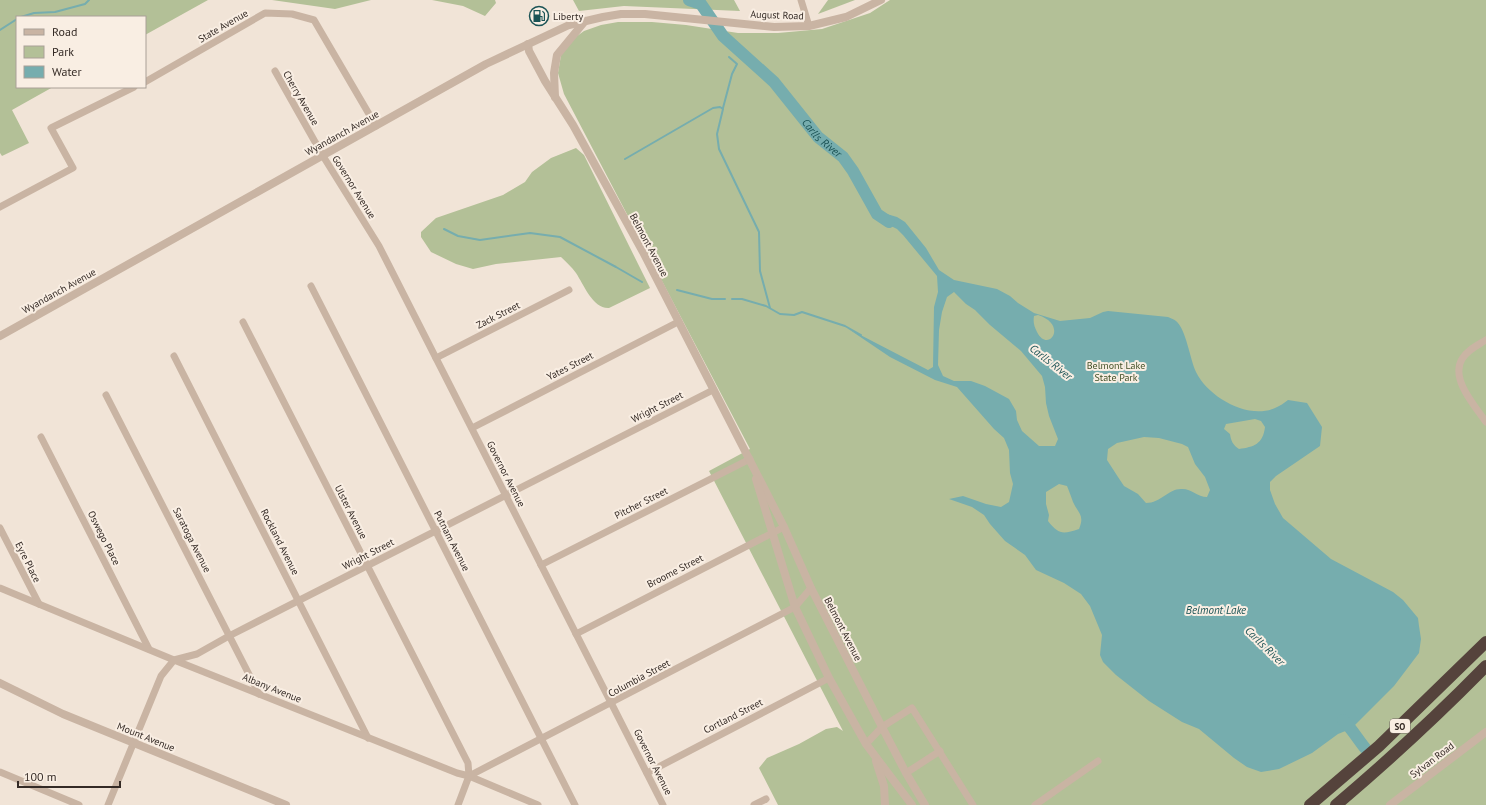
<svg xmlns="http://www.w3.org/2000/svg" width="1486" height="805" viewBox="0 0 1486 805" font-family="'PT Sans',sans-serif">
	<rect width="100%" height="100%" fill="#f1e4d7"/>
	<g fill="#b3c097">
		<polygon points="0,0 208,0 145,35 145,17 17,17 17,87 53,87 12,110 29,143 2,156 0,153"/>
		<polygon points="272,0 371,0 335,9"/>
		<polygon points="432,0 495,0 496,3 485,16 463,6"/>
		<polygon points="573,0 734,0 740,11 624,6 579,11"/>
		<polygon points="828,0 855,0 818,14"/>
		<polygon points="890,0 1486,0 1486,805 778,805 759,768 767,758 799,744 826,729 837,727 843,731 709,471 750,449 564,94 558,73 561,55 573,39 584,31 601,25 618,22 652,22 686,25 738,33 778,33 822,29 870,13"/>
		<path d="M 576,148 L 584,155 L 650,288 L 609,308 C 593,309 584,285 576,273 C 572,267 566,262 561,257 L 496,264 L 473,269 L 456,264 L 431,252 L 421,237 L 421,232 L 436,218 L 503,195 L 525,182 L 532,172 L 551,158 Z"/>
	</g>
	<path fill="#76adae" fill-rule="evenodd" d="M 880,212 L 897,217 L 905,222 L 926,248 L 939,270 L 954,280 L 997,289 L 1010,296 L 1018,303 L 1034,313 L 1060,321 L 1090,318 L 1103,312 L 1108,311 L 1168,317 C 1170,318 1174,319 1176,321 C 1186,329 1190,359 1196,372 C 1208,397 1248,420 1275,408 C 1280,406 1284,403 1288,400 L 1307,403 L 1322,427 L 1320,446 L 1276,476 L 1270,482 L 1270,490 L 1275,504 L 1283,518 L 1331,559 L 1393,592 L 1403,600 L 1418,618 L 1419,626 L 1421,639 L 1419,653 L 1394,686 L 1355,725 L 1356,730 L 1352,733 L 1348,730 L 1338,734 L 1312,753 L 1279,769 L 1261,772 L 1247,767 L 1234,758 L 1199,729 L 1182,722 L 1149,701 L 1116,675 L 1103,662 L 1100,655 L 1102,635 L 1090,606 L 1081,594 L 1064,583 L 1036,570 L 1025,555 L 1005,541 L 990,524 L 984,515 L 972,507 L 949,499 L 963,496 L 986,504 L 1001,507 L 1009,502 L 1013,484 L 1010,473 L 1009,450 L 1004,438 L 994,429 L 957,387 L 935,380 L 890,357 L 847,328 L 928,370 L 933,367 L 934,307 L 938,292 L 937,276 L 903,235 L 897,229 L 879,220 L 874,216 ZM 954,292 L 966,304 L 975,310 L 990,325 L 1021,351 L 1042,376 L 1045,387 L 1046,403 L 1049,416 L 1058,439 L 1055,446 L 1039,446 L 1022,431 L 1017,420 L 1016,411 L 1009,399 L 985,386 L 971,381 L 954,381 L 943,376 L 938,365 L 939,330 L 942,312 L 947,297 ZM 1038,315 C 1069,325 1048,354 1037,332 C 1034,326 1033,322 1034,316 ZM 1255,419 L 1261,421 L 1265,427 C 1263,444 1254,447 1239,449 C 1233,445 1231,441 1230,434 L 1224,429 L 1226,424 ZM 1144,437 L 1159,438 L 1182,444 L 1188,447 L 1195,464 L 1205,477 L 1210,490 L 1207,497 C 1197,497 1191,488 1181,489 C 1168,489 1161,503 1146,503 L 1138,494 L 1124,486 L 1118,477 L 1107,460 L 1108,449 L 1117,443 ZM 1059,484 L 1067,486 C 1069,491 1071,496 1073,502 C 1078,513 1085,515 1079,529 C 1063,534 1059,535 1048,521 L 1049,515 L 1046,504 L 1046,492 Z"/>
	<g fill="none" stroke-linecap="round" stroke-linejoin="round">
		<g stroke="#76adae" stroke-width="2">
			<polyline points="21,17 34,13 55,12 85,4 89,0"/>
			<polyline points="0,30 17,19"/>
			<polyline points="723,108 732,74 737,64 729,57"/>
			<polyline points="625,159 713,108 720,107 723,109 717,134 719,149 759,232 760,271 770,308"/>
			<polyline points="444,229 458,236 480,240 530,233 560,237 616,267 642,282"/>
			<polyline points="677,290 712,299 725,299"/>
			<polyline points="732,299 742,299 766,306 780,314 794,315 802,312 845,326 861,335"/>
		</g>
		<g stroke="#76adae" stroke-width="12">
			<path id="s1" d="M 689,0 L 701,4 L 723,36 L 774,82 L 818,137 L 843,157 L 853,171 L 877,214 L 889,222"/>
			<path d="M 1343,720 C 1352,729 1357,738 1365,748"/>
		</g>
		<g stroke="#c9b4a3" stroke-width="7">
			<polyline points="801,0 809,26"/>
			<polyline points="275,71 323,156 379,246 663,805"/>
			<polyline points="145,82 265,13 292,14 314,20 376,126"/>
			<polyline points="0,207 73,168 51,128 134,87"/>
			<polyline points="311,286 575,805"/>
			<polyline points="243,322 468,763 469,776 458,805"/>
			<path d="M 1486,340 C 1478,345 1467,350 1462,359 C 1450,379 1475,406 1486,422"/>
			<polyline points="174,356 368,738"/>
			<polyline points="436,358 569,290"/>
			<polyline points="106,395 259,694"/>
			<polyline points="472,428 678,322"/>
			<polyline points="41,437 149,649"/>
			<polyline points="0,528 39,604"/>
			<polyline points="541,565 750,459"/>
			<polyline points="0,588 174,660 457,773 469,776 538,805"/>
			<polyline points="576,634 784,527"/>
			<polyline points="866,744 882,727 912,708 973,805"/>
			<polyline points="0,772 79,805"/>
			<polyline points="647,773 829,678"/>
			<polyline points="906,773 940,751"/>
			<polyline points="469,776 795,607 811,588"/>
			<polyline points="108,805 161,676 174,660 197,654 229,636 713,390"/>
			<polyline points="754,805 766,799"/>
			<polyline points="1035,805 1098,761"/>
		</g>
		<g stroke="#c9b4a3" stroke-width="8">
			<polyline points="528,44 529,51 545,81 573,125 643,252 784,527 811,588 882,727 906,773 925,805"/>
			<polyline points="555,97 554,73 557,55 585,21"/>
			<polyline points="0,336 486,64 569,25 603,17 621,14 645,14 774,27 809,26 846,17 881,0"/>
			<polyline points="756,479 795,607 829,678 866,744 912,805"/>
			<polyline points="0,683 63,714 286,805"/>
			<polyline points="876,761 884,786 885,805"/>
			<polyline points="1390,805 1486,732"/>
		</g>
		<g stroke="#55433c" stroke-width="12">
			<polyline points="1310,805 1379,746 1486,642"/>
			<path d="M 1336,805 C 1388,761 1438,715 1486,666"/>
		</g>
	</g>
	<defs>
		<symbol id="fuel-ring" viewBox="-11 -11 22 22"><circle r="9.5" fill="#f9eee3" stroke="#1b5355" stroke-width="1.5"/><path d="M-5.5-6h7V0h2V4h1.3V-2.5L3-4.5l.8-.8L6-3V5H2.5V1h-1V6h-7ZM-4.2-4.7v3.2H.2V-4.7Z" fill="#1b5355"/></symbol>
	</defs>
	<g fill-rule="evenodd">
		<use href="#fuel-ring" x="528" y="5" width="22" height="22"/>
	</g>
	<g text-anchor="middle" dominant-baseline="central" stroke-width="4" stroke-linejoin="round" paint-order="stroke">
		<rect fill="#f9eee3" stroke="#6f655e" stroke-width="1" x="1390" y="719" width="20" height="14" rx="3"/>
		<g font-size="9" font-weight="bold" fill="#342a25">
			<text x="1400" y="726">SO</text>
		</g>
		<g font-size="10" fill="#342a25" stroke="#f9eee3">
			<text transform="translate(777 15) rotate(2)">August Road</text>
			<text transform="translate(223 26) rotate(-30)">State Avenue</text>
			<text transform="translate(301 98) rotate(60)">Cherry Avenue</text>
			<text transform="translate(342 133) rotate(-29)">Wyandanch Avenue</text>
			<text transform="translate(354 187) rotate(58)">Governor Avenue</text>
			<text transform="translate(649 245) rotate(62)">Belmont Avenue</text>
			<text transform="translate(59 291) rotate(-29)">Wyandanch Avenue</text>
			<text transform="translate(498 315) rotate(-27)">Zack Street</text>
			<text transform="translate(570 366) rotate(-27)">Yates Street</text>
			<text transform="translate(657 407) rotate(-27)">Wright Street</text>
			<text transform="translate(506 474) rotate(63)">Governor Avenue</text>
			<text transform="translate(641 503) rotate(-27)">Pitcher Street</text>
			<text transform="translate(351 512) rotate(63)">Ulster Avenue</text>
			<text transform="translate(104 538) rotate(63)">Oswego Place</text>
			<text transform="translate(192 540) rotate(63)">Saratoga Avenue</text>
			<text transform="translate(452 541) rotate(63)">Putnam Avenue</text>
			<text transform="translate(280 542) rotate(63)">Rockland Avenue</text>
			<text transform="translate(368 554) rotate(-27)">Wright Street</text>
			<text transform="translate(28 562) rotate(63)">Eyre Place</text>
			<text transform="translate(675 571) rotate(-27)">Broome Street</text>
			<text transform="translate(843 629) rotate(63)">Belmont Avenue</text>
			<text transform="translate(639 678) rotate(-28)">Columbia Street</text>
			<text transform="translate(272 688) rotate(22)">Albany Avenue</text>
			<text transform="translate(733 716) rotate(-27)">Cortland Street</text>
			<text transform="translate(146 737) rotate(22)">Mount Avenue</text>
			<text transform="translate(1432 760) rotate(-37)">Sylvan Road</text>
			<text transform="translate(653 762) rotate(63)">Governor Avenue</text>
		</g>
		<g font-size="10" fill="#342a25" stroke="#f9eee3" text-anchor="start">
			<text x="553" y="16">Liberty</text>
		</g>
		<g font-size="10" fill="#445229" stroke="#f9eee3">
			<text x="1116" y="365">Belmont Lake<tspan x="1116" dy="12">State Park</tspan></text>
		</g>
		<g font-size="11" font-style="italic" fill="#1b5355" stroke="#f9eee3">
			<text stroke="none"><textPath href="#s1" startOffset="194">Carlls River</textPath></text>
			<text transform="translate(1051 362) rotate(38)">Carlls River</text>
			<text x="1216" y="610">Belmont Lake</text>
			<text transform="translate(1265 646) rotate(44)">Carlls River</text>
		</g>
	</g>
	<rect x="16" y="16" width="130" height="72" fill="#f9eee3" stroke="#aaa097"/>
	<rect x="24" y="29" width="20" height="6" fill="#c9b4a3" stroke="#aaa097"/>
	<text x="52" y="36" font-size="12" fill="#342a25">Road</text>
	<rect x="24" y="46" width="20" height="12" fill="#b3c097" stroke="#aaa097"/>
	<text x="52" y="56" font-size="12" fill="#342a25">Park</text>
	<rect x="24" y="66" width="20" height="12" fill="#76adae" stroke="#aaa097"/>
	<text x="52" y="76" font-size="12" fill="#342a25">Water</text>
	<path d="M18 781v6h102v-6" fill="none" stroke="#342a25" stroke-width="2"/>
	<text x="24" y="781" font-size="12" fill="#342a25" stroke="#f9eee3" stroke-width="3" paint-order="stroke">100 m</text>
</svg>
